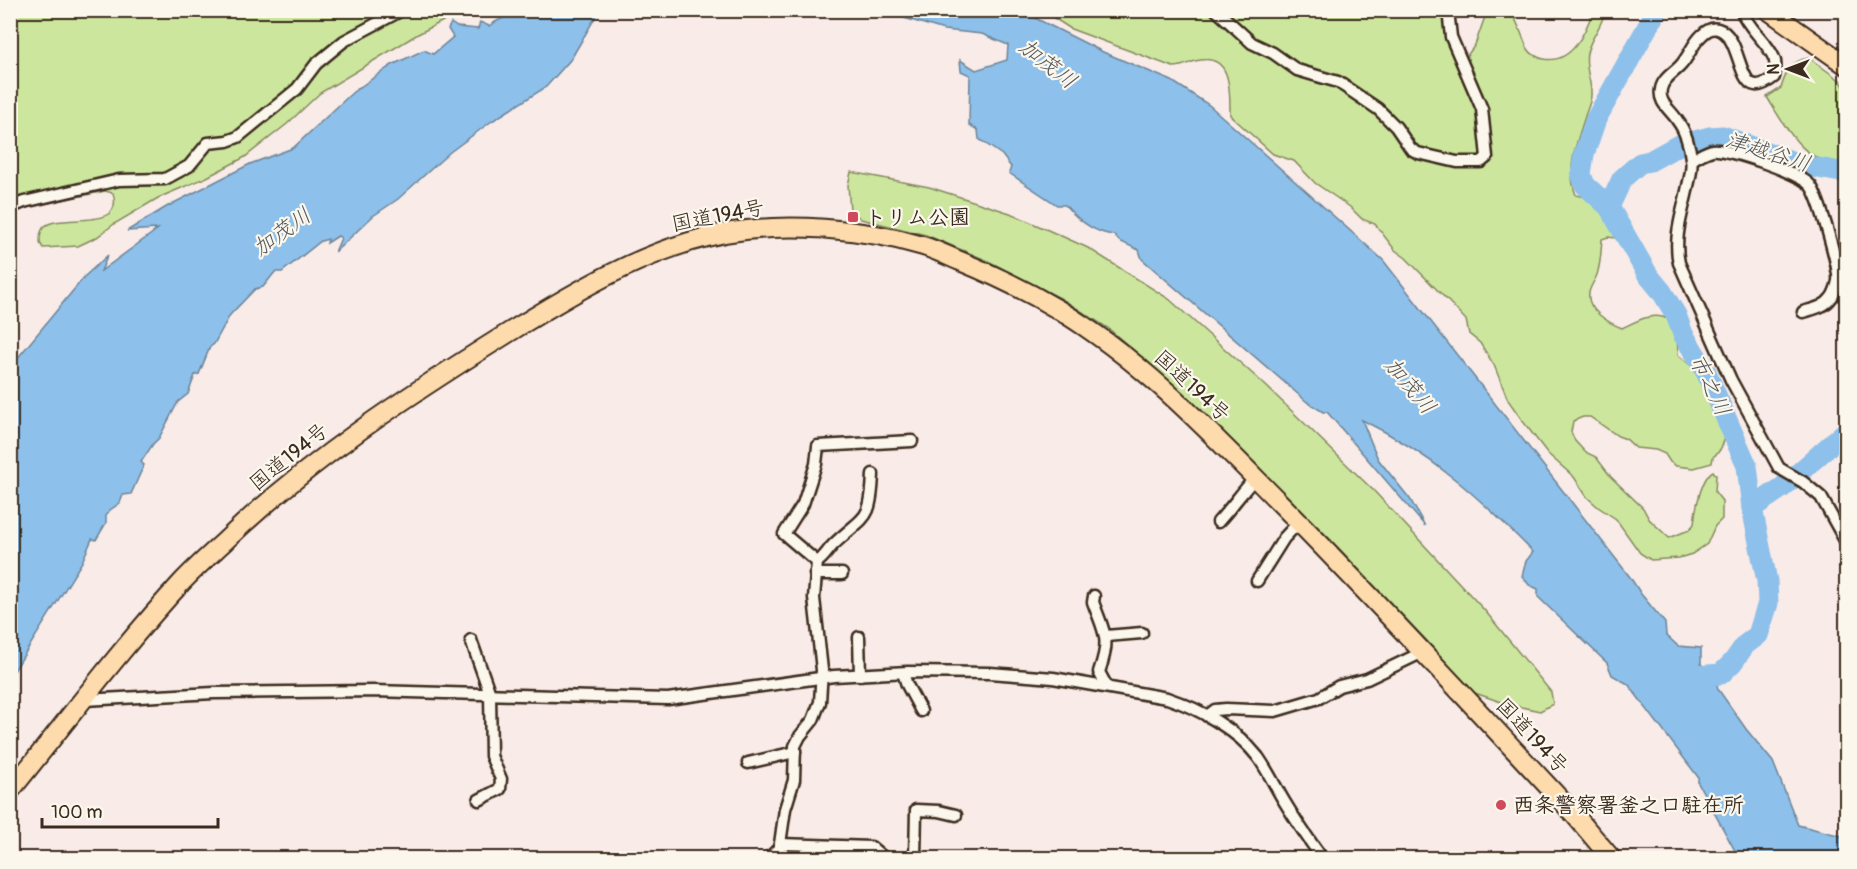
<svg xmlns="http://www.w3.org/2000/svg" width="1857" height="869" viewBox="0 0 1857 869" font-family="Pangolin,'Klee One',sans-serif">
	<rect width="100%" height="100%" fill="#f9ebe8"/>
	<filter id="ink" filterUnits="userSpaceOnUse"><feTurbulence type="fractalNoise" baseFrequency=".0167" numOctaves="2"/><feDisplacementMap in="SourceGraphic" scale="12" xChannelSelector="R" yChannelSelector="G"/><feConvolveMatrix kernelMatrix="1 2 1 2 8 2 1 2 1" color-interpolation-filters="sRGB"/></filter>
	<g filter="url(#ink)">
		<g fill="#cce79d" stroke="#84885e" stroke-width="1.5">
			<path d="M 10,11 L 486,11 L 468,16 L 447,19 L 418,34 L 320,93 L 287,124 L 245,157 L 207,177 L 158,198 L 114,224 L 97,237 L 78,246 L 43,248 L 40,243 C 40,237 40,230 45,226 C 63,213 125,232 113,193 L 105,191 L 29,207 L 11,207 Z"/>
			<path d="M 1043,11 L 1445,11 L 1456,58 L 1466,57 L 1475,45 L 1487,11 L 1510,11 C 1519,22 1521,36 1528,49 C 1531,54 1538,58 1544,59 C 1572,64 1585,33 1593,11 L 1605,11 C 1603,25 1590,38 1587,53 C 1584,68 1592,81 1591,95 C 1591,101 1588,108 1586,113 C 1578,140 1565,167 1576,195 L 1591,198 L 1604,209 L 1621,234 L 1616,238 L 1608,237 L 1602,239 C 1601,250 1601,260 1598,271 C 1597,279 1590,285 1589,293 C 1586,310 1609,323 1622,328 C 1639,320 1653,311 1671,320 L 1677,333 L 1678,355 L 1698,371 L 1725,432 C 1725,442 1721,451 1713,457 L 1712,463 L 1694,468 L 1676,466 L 1670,462 L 1665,454 L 1656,450 L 1636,448 L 1626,439 L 1618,436 L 1590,417 L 1583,417 L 1573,421 L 1571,432 L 1575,441 L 1585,452 L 1596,457 L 1611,477 L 1643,508 L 1649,519 L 1669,538 L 1689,530 L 1694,524 C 1695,511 1701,478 1713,471 L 1716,475 L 1715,492 L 1722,501 L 1722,519 L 1715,526 L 1707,544 L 1692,554 L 1679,558 L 1651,560 L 1640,553 L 1616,519 L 1598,507 L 1587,497 L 1574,477 L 1548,454 L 1522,420 L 1508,400 L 1494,365 L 1480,343 L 1469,334 L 1466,320 L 1448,301 L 1406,258 L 1395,250 L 1375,224 L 1362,219 L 1350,207 L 1315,183 L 1294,161 L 1273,154 L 1230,115 C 1230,90 1232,51 1195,61 C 1187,64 1182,67 1173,67 L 1071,29 Z"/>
			<path d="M 1809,58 L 1841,81 L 1846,90 L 1846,162 C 1806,169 1785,126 1767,97 L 1781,88 C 1786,72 1791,60 1809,58 Z"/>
			<polygon points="851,172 929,187 1010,213 1088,248 1169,299 1265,385 1374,491 1486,612 1551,692 1553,704 1540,711 1507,704 1472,692 1427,641 1331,540 1232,442 1146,361 1108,328 1062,299 986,260 926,235 861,219 850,210 848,185"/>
		</g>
		<g fill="#8dc0ea" stroke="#6c8498" stroke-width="1.5">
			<path d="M 519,10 L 599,11 L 571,59 L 546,87 L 492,121 L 450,152 L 398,199 L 373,216 L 335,252 L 341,238 L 338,236 L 327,243 L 328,239 L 321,241 L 282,272 L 275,272 L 263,287 L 255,289 L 230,315 L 214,344 L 210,347 L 199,374 L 195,375 L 188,394 L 178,402 L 159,438 L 153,444 L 141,462 L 144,465 L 131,494 L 123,495 L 120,503 L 110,510 L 106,515 L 106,523 L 96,540 L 92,539 L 82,562 L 11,676 L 11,366 L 85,276 L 108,255 L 101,271 L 158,229 L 127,231 L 168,206 L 250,164 L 293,148 L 353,92 L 392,65 L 424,50 L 433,54 L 453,37 L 448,29 L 451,23 L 457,27 L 478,29 L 480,22 L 489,26 C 500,18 508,17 519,10 Z"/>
			<path d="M 1019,10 L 1103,52 L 1172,81 L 1209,105 L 1383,260 L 1630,577 L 1641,594 L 1665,623 L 1666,635 L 1678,646 L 1701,648 L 1701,664 L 1716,680 L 1718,689 L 1746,729 L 1773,762 L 1798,825 L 1846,837 L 1846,858 L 1739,858 L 1698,783 L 1698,777 L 1628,684 L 1612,675 L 1607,663 L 1538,597 L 1538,589 L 1529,585 L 1522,576 L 1526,561 L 1533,552 C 1480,498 1432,454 1362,420 L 1378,459 L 1410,499 L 1425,526 L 1327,412 L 1323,412 L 1307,402 L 1142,259 L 1139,250 L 1119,241 L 1114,235 C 1094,233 1078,220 1065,205 L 1057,205 L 1009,173 L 1011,167 L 1002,155 L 979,139 L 978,130 L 969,125 L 970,75 L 961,71 L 960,60 L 976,70 L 1007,60 L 1008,45 L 982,34 L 944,30 L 881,11 Z"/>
		</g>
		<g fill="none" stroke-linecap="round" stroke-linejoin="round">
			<g stroke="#8dc0ea" stroke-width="21">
				<polyline points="1657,10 1596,119 1584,154 1581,174 1585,185 1609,207 1648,275 1662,292 1676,315 1683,334 1706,372 1747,466 1752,508 1767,581 1768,603 1758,635 1745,645 1733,662 1721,674 1696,676 1682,673"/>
				<polyline points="1609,207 1622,179 1640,163 1650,161 1677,146 1710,137 1723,136 1802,165 1846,173"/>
				<polyline points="1752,508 1783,487 1846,431"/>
			</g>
			<defs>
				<g id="street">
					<polyline points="1216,10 1252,43 1273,53 1297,70 1338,82 1378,109 1396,127 1411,149 1418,153 1457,162 1481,162 1487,157 1482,109 1451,37 1448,10"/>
					<path d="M 1741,10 C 1749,30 1767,41 1774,58 C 1777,64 1775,71 1774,77 C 1734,109 1746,37 1718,29 C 1712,27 1706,31 1702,35 C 1693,43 1689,56 1681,65 C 1674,73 1663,78 1661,89 C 1658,103 1671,110 1677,120 C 1685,130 1690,146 1691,159 C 1693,167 1690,177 1688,186 C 1683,212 1673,236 1679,263 L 1731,380 L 1779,468 L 1803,482 L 1821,497 L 1846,542"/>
					<path d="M 1692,160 C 1698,156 1705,152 1712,150 C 1727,148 1800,173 1810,185 C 1819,195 1840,270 1838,281 C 1837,286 1834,295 1831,298 C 1825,307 1813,309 1803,312"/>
					<polyline points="10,210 14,206 24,202 119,180 165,179 189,166 208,143 227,141 238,137 297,89 316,64 344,41 402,10"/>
					<path d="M 1218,522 C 1231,508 1242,492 1255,478"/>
					<path d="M 817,562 C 824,558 827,551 833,545 C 865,514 871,523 873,474"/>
					<polyline points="815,574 842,574"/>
					<polyline points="1257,581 1284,538 1299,522"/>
					<path d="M 1094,596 L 1093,602 C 1105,635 1111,638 1099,672 L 1107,687"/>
					<polyline points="1106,636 1142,633"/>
					<polyline points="859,637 860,675"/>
					<polyline points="471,640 490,694 491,756 501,779 500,789 479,800"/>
					<polyline points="903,673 907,685 921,711"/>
					<path d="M 84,700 L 214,693 L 373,691 L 668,699 L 834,676 L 908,672 L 990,673 L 1053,678 L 1167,698 C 1200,709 1236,729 1258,757 C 1268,771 1275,786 1284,801 C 1296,821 1309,840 1322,858"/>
					<polyline points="1207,716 1215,710 1226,709 1275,711 1319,698 1339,686 1367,679 1423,652"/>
					<polyline points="748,763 795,752"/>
					<polyline points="780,844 871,847 884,858"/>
					<polyline points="769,858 779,848 780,844 785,809 794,780 795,746 800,736 813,720 820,702 822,670 814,598 817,562 784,534 803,504 816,464 818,446 912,441"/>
					<polyline points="915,858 916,810 939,811 956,815"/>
				</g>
				<g id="highway">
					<polyline points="1768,10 1846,65"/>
					<path d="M 10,791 C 67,721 121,648 182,582 C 196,567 211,554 226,540 C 312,458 407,396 508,333 C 574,292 647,248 725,233 C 786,222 863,228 923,246 C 936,250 948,256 960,261 C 994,275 1027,291 1059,310 C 1142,360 1210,432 1277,500 C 1378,602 1475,708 1573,813 L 1611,858"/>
				</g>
			</defs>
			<use href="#street" stroke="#3b2a1e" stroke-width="15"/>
			<use href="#highway" stroke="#3b2a1e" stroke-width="22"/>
			<use href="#street" stroke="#fbf7ec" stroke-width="10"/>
			<use href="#highway" stroke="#fedbac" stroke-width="18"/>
		</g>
	</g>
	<g fill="#d1495b" stroke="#fbf7ec" stroke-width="2">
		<rect x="847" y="211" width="12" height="12" rx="3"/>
		<circle cx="1501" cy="805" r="6"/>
	</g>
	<g text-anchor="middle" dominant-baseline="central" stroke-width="4.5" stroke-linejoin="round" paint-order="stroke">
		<g font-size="21" fill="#3b2a1e" stroke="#fbf7ec">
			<text transform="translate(718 216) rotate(-11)">国道194号</text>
			<text transform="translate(1192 386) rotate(43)">国道194号</text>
			<text transform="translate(289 457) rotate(-39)">国道194号</text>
			<text transform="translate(1532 736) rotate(47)">国道194号</text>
		</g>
		<g font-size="21" font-weight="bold" fill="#3b2a1e" stroke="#fbf7ec" text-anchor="start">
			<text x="865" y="217">トリム公園</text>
			<text x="1513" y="805">西条警察署釜之口駐在所</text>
		</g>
		<g font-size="22" font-style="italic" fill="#54575b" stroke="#fbf7ec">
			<text transform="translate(1048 64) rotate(38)">加茂川</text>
			<text transform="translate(1768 152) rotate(17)">津越谷川</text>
			<text transform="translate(282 232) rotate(-36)">加茂川</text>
			<text transform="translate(1710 385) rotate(64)">市之川</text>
			<text transform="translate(1410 386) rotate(50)">加茂川</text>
		</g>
	</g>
	<rect width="1857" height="869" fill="none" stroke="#fbf7ec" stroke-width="36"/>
	<rect x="18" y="18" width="1821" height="833" fill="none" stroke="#3b2a1e" stroke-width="2" filter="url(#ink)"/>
	<g transform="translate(1788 69) rotate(270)" stroke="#fbf7ec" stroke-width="4.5" paint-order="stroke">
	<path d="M0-4.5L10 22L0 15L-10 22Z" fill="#3b2a1e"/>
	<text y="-9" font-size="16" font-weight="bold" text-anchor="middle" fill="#3b2a1e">N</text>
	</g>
	<path d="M42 818v9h176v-9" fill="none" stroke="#3b2a1e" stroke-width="3"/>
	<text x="51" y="818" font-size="18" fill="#3b2a1e" stroke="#fbf7ec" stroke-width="4.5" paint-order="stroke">100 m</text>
</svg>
